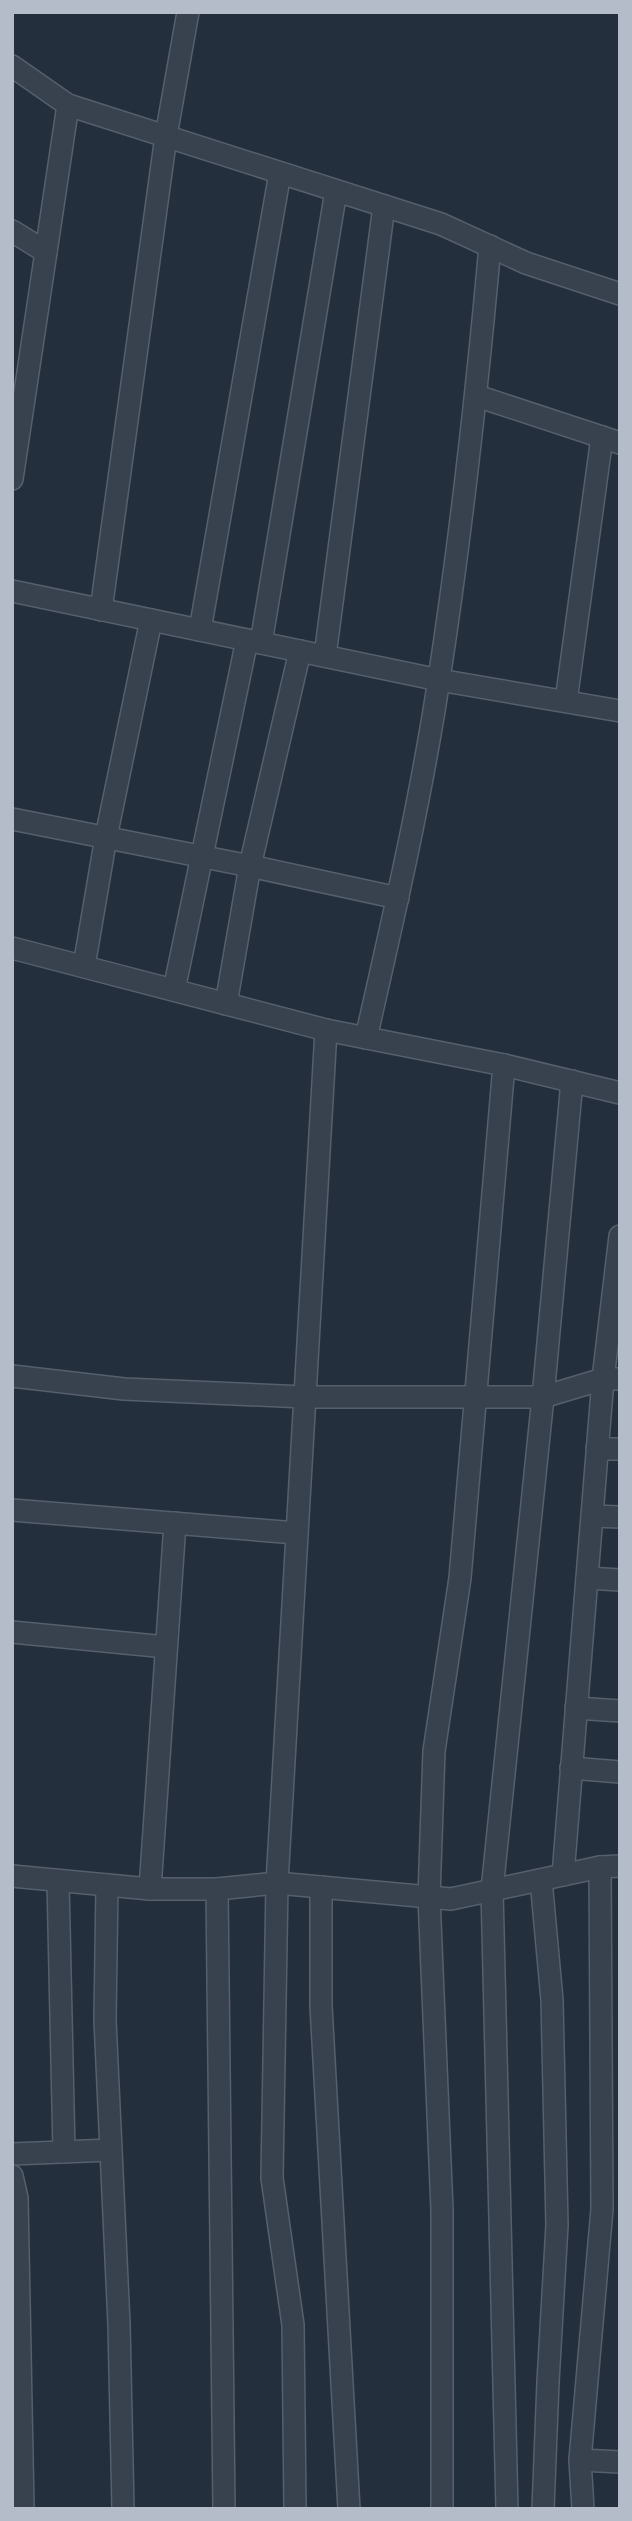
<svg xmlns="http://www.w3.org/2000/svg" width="632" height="2521" viewBox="0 0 632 2521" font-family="Inter,sans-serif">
	<rect width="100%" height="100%" fill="#242f3e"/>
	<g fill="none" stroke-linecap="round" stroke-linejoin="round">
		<defs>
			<g id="minor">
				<polyline points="12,66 68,105 441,224 526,263 620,294"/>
				<polyline points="12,231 46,252"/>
				<polyline points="477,396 620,443"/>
				<polyline points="12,479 68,105"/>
				<polyline points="12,591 439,680 620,711"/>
				<polyline points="101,610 166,136 188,12"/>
				<polyline points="200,630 280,173"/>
				<polyline points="261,643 336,191"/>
				<polyline points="325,656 384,206"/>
				<polyline points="566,701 602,437"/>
				<polyline points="12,819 250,866 398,898"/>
				<polyline points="12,948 326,1030 504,1065 620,1093"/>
				<polyline points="84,966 106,837 151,620"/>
				<polyline points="174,990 247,640"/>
				<polyline points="226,1004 250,866 300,651"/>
				<path d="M 366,1038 C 393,919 421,799 439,679 C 461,535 477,391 490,246"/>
				<polyline points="12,1376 124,1389 304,1397 543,1397 603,1379 620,1379"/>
				<polyline points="597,1449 620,1449"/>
				<polyline points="12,1510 296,1533"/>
				<polyline points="592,1516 620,1517"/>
				<polyline points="587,1578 620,1580"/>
				<polyline points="12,1632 166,1647"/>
				<polyline points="576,1708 620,1711"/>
				<polyline points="571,1768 620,1772"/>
				<polyline points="600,1867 602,2209 580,2460 620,2462"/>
				<polyline points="563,1875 603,1379 620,1236"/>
				<polyline points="12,1876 150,1889 217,1889 277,1883 451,1899 600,1867 620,1866"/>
				<polyline points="541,1880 552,2000 557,2225 548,2382 543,2509"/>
				<polyline points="58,1881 64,2152"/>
				<polyline points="107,1885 105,2020 119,2324 123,2509"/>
				<polyline points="321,1887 321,2006 349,2509"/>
				<polyline points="150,1889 175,1523"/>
				<polyline points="217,1889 224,2509"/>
				<polyline points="12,2154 111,2150"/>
				<polyline points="12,2176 17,2198 23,2509"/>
				<polyline points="580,2460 583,2509"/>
				<polyline points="295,2509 293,2325 272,2178 277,1883 326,1030"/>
				<polyline points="442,2509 442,2210 429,1897 434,1751 460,1578 504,1065"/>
				<polyline points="507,2509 492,1890 543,1397 572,1081"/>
			</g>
		</defs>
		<use href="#minor" stroke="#565f6c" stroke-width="24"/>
		<use href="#minor" stroke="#38414e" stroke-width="21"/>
	</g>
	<rect width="632" height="2521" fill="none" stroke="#b4bcc9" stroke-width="28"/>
</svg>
